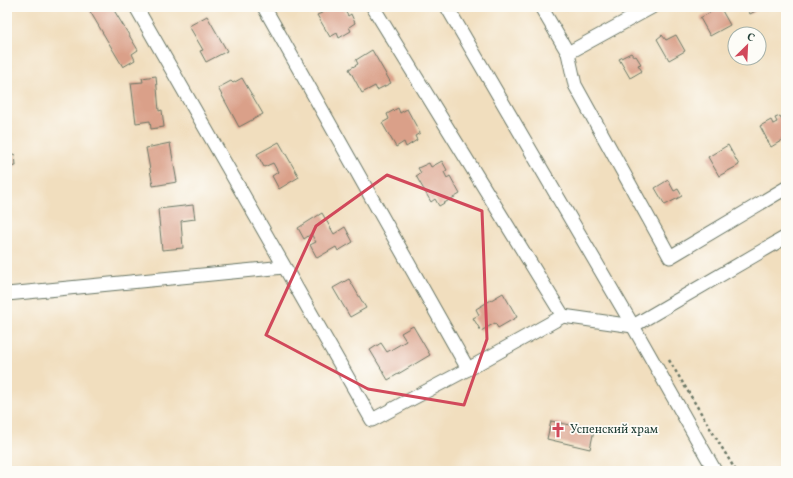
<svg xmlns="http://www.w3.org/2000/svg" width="793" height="478" viewBox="0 0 793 478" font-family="Vollkorn,serif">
	<rect width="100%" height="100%" fill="#fdfcf7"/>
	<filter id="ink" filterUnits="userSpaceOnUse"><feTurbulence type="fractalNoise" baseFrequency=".025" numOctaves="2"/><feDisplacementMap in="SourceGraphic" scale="8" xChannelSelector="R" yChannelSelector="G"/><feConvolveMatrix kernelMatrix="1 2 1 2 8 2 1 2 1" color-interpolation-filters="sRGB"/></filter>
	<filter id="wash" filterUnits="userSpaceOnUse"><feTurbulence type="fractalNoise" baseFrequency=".012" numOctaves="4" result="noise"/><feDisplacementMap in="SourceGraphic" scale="16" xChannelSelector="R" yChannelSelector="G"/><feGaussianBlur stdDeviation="0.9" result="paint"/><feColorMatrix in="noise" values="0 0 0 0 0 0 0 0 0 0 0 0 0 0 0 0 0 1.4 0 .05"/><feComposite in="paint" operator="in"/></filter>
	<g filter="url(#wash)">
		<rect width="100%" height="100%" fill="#f1debe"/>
		<g id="blocks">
			<g fill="#daa089">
				<polygon points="91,7 105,7 106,9 112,7 138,50 132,54 135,60 123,67 88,8"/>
				<polygon points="321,7 343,7 348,16 351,14 355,23 349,27 351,31 339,38 337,33 330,37 317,15 324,12"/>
				<polygon points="720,7 730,25 710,36 700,18"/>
				<polygon points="746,7 763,7 750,14"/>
				<polygon points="207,16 227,51 206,62 200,51 203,50 189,26"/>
				<polygon points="662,35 666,40 676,35 685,51 669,60 657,39"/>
				<polygon points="372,50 391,83 377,90 375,86 362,93 349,69 358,64 356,60"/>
				<polygon points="631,53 634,57 636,56 641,64 638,65 642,71 630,78 619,59"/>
				<polygon points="156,76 159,111 162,110 164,127 151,129 150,121 136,123 131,83 143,82 142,78"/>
				<polygon points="242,78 263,114 239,127 218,88 231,81 233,83"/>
				<polygon points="398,108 400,113 407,109 420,133 415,136 417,140 406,147 404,142 396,147 382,123 389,119 387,114"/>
				<polygon points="780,116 786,126 786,138 771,147 760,126 771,120 773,124 777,122 775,118"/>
				<polygon points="279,142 299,177 279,189 272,176 278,172 273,163 264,167 257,154"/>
				<polygon points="170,143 177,182 153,186 146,148"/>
				<polygon points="728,145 739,165 719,176 708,157"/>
				<polygon points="15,154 16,166 7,167 7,155"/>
				<polygon points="442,161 447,170 444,172 447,178 450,176 460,194 439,206 435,199 431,202 416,176 421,173 418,168 429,163 431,167"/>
				<polygon points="668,180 674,191 678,189 682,196 665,205 655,188"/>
				<polygon points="193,205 195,219 181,221 183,248 162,250 158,209"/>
				<polygon points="322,213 334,234 345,227 353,242 338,251 336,247 317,258 310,245 316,242 311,234 304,239 298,228"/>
				<polygon points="349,279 366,308 350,317 333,288"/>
				<polygon points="503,293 517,317 498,328 495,323 481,331 473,318 479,315 476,309"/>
				<polygon points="413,326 430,355 388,380 370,350 381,343 387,352 406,341 401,333"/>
				<polygon points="551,421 594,430 590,449 547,439"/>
			</g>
		</g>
	</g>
	<g filter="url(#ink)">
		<use href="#blocks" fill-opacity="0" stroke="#687564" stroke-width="1"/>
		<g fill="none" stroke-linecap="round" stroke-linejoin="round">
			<defs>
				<g id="minor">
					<polyline points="136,7 372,420 468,369 563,316"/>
					<polyline points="264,7 468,369"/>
					<polyline points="373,7 563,316 633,326 786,237"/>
					<polyline points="447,7 633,326 715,471"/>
					<polyline points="541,7 568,53 575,85 670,257 786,188"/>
					<polyline points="568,53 652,7"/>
					<polyline points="7,294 284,267"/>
				</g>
			</defs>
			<use href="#minor" stroke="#687564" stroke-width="15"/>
			<polyline stroke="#687564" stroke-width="2.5" stroke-dasharray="3 3" stroke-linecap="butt" points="669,360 736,471"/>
			<use href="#minor" stroke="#fff" stroke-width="13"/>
		</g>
	</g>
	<path fill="none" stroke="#d1495b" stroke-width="3" stroke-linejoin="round" d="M 387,175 L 482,211 L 487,339 L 464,405 L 368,389 L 266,335 L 316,226 Z"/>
	<defs>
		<symbol id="church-bare" viewBox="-9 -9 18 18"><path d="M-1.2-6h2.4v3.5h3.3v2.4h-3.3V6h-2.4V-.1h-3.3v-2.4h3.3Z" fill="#d1495b" stroke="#fdfcf7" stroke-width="2.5" paint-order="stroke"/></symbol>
	</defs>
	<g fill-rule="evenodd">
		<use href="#church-bare" x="547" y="419" width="22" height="22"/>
	</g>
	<g text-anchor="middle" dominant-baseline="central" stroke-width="3.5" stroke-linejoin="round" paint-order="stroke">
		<g font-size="12" fill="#1f3d34" stroke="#fdfcf7" text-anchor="start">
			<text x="570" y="430">Успенский храм</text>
		</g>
	</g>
	<rect width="793" height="478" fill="none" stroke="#fdfcf7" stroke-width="24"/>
	<g transform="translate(747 46) rotate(24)"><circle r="19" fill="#fdfcf7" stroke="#a4b0a9"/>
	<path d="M0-3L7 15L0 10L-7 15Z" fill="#d1495b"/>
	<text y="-6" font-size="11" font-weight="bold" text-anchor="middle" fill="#1f3d34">С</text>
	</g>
</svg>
